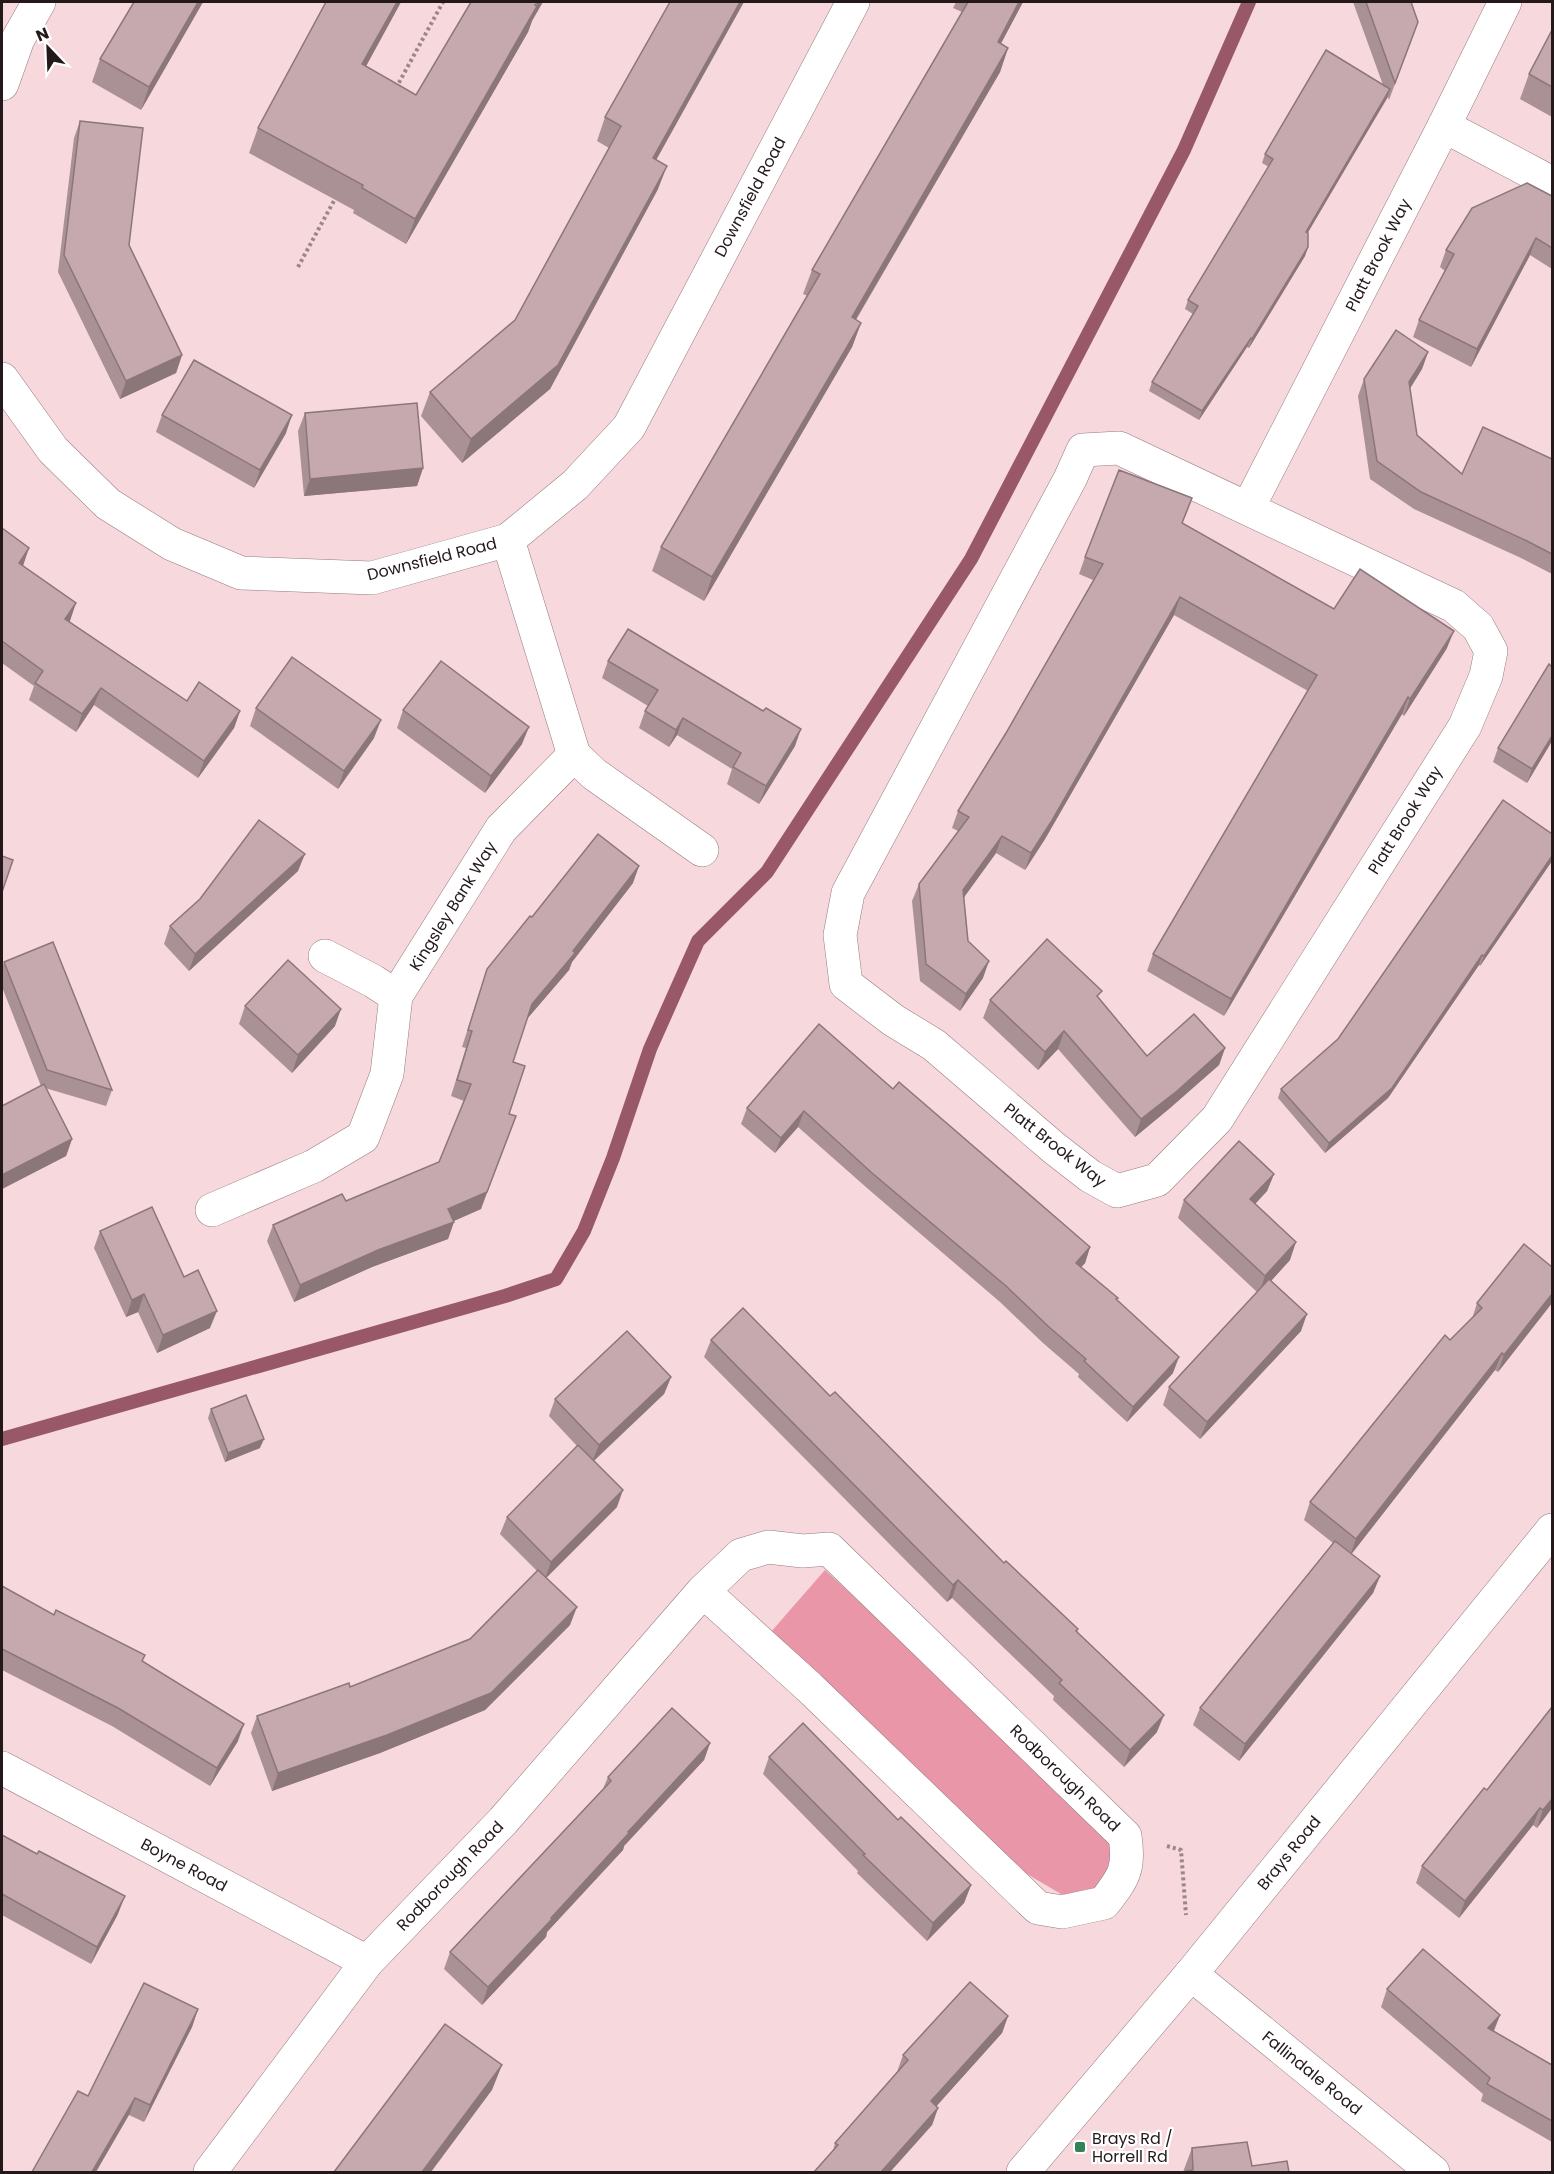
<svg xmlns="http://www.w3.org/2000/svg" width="1554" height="2174" viewBox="0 0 1554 2174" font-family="Poppins,sans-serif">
	<rect width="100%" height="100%" fill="#f6d8dd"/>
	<polygon fill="#e996a8" points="825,1570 1102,1826 1112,1851 1110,1865 1103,1883 1082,1895 1061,1894 1015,1867 770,1633"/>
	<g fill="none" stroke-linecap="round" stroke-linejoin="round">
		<polyline stroke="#995867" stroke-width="14" points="2,1439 505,1296 556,1279 584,1231 613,1158 650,1049 698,941 767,872 971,559 1184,150 1249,2"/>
		<defs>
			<g id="minor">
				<polyline points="2,84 18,39 39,2"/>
				<polyline points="1444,126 1552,183"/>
				<polyline points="2,379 53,450 108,504 172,544 241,573 372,578 508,540 575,485 629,427 853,2"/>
				<polygon points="1119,448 1454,606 1478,627 1491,651 1486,676 1465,726 1217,1119 1157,1180 1117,1191 1090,1176 1054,1148 934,1045 893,1020 846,984 840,935 848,893 1070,479 1083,450"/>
				<polyline points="1248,508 1444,126 1505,2"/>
				<polyline points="574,755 594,774 702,850"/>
				<polyline points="325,956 373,981 396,996"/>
				<polyline points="212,1210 314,1166 363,1137 387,1074 396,996 501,829 574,755 508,540"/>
				<polyline points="2,1768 367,1962"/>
				<polyline points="1191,1974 1433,2172"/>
				<path d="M 210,2172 L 367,1962 L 503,1821 L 703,1591 L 741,1555 L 768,1547 L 803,1551 L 829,1549 L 1125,1836 C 1130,1869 1124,1877 1104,1903 L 1062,1912 L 1038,1908 L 809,1687 L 703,1591"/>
				<polyline points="1023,2172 1191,1974 1552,1530"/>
			</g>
		</defs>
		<use href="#minor" stroke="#967b80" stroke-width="34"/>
		<g stroke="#9b8689" stroke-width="4" stroke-dasharray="3 3" stroke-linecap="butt">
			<polyline points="396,88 443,2"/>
			<polyline points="298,267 336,197"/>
			<polyline points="1167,1846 1181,1850 1186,1915"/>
		</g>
		<use href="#minor" stroke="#fff" stroke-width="33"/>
	</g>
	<g fill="#aa9196">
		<polygon points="203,2 141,110 92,82 100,59"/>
		<polygon points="326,2 401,2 366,66 416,95 532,21 528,32 406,244 353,213 354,210 249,153 258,128"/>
		<polygon points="670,2 656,160 658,189 550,389 462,463 421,416 430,392 515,320 609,148 597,141 605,117"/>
		<polygon points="956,2 1023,2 1001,43 1008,48 1000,72 856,320 861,323 852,347 704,601 652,571 661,547 808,296 803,294 812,270 962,12 953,8"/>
		<polygon points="1353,2 1411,2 1418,22 1389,100 1388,97 1307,233 1308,247 1305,256 1249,348 1247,347 1199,420 1149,391 1152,382 1193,314 1185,309 1188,300 1269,167 1262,163 1265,154 1383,85"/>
		<polygon points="1552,30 1552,117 1520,99 1529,74"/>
		<polygon points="80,121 129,245 182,355 176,373 120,399 58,272 74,138"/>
		<polygon points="1552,196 1552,269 1530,255 1471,367 1413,337 1419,320 1445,271 1440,267 1446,250"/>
		<polygon points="1428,352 1422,369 1410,388 1417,435 1462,474 1552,459 1552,574 1521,558 1414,509 1370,479 1358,396 1364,379"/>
		<polygon points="305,413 423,468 417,486 304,496 298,431"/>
		<polygon points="162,415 286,433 254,488 156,432"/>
		<polygon points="1183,524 1334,609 1447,648 1404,716 1402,714 1224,1016 1147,971 1153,954 1308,691 1174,615 1045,839 1025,870 996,853 964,897 968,941 983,978 960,1011 920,981 912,901 919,884 958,831 952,828 958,811 1006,733 1093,580 1079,574 1085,557"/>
		<polygon points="2,528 23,566 69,621 187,701 240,711 234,728 198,778 94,705 76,732 29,700 34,686 2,663"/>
		<polygon points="608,661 795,746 759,804 727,784 732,769 677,735 669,747 639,728 645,711 648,706 602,678"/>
		<polygon points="1552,667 1552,741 1527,783 1493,762 1498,748"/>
		<polygon points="256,708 374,738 338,789 250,726"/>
		<polygon points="403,710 522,744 485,793 397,728"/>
		<polygon points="1552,834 1552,861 1480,966 1479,965 1388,1098 1325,1153 1278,1098 1281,1089 1338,1039"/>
		<polygon points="298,871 189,971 164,944 170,926 200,899"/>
		<polygon points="633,883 572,962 569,970 527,1019 513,1062 509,1114 481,1209 454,1221 448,1239 372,1267 294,1302 267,1241 273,1225 346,1201 439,1162 464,1101 451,1096 466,1048 462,1047 487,969 532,917"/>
		<polygon points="4,962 112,1090 106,1106 45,1088 72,1139 66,1156 2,1189 2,1106 41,1086 2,987 2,968"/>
		<polygon points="1099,998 1147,1056 1225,1048 1219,1065 1170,1108 1135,1137 1058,1049 1038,1070 983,1018 990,1000"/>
		<polygon points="245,1006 335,1026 292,1073 239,1024"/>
		<polygon points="893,1089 1090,1247 1085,1263 1081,1267 1118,1298 1117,1300 1173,1373 1127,1422 1078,1377 1079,1374 1043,1343 1000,1302 867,1188 798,1127 775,1153 741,1124 747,1108"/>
		<polygon points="1274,1174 1267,1191 1255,1204 1290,1260 1271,1281 1301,1331 1200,1439 1163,1405 1169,1387 1257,1292 1178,1218 1184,1200"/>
		<polygon points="100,1231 184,1277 210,1328 157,1353 138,1312 126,1317 94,1248"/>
		<polygon points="1552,1267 1552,1303 1498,1372 1495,1370 1351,1554 1380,1576 1373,1593 1239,1761 1193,1725 1200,1708 1333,1543 1304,1520 1310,1502 1450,1340 1472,1319 1477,1303"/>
		<polygon points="711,1340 1004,1563 1078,1629 1077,1632 1157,1732 1124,1767 1053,1700 1054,1696 952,1598 947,1602 704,1357"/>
		<polygon points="671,1377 664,1394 594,1461 617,1507 546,1578 570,1625 485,1710 380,1753 272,1791 251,1733 257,1716 350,1687 470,1639 537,1571 500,1534 507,1517 577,1446 549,1416 555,1399"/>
		<polygon points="211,1409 260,1448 225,1462 208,1418"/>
		<polygon points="2,1586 54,1615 142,1661 238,1741 210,1786 112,1726 2,1670"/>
		<polygon points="1552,1707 1552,1808 1537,1828 1533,1825 1459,1918 1416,1883 1422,1866 1487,1790"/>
		<polygon points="710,1743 704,1760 624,1846 623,1850 547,1932 546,1937 482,2005 444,1969 450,1952 603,1789 608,1777"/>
		<polygon points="769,1757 898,1820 971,1885 964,1903 927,1941 857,1873 858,1871 763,1774"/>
		<polygon points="2,1835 118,1914 91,1964 2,1915"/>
		<polygon points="1387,1989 1500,2015 1494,2031 1552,2065 1552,2142 1481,2101 1483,2094 1381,2007"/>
		<polygon points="198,2009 192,2027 144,2122 88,2096"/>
		<polygon points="1008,2016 1002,2033 936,2106 938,2108 932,2125 890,2172 814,2172 833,2151 835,2143 897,2072 903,2055"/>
		<polygon points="1192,2148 1252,2166 1183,2172"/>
	</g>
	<g fill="#8b767a">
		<polygon points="198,2 203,2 141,110 149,87"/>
		<polygon points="397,2 401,2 353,90 362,64"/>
		<polygon points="538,2 543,2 532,21 528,32 406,244 415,219"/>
		<polygon points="740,2 744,2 644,182 653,158"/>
		<polygon points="1019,2 1023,2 989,66 998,42"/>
		<polygon points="1008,48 1000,72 843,341 852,317"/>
		<polygon points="1390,89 1387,98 1303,241 1306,232"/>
		<polygon points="667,166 658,189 550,389 462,463 471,439"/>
		<polygon points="1536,238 1530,255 1471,367 1477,349"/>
		<polygon points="1308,247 1305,256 1249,348 1252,339"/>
		<polygon points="861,323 852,347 704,601 712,577"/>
		<polygon points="1251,338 1247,347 1199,420 1202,411"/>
		<polygon points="1428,352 1422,369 1403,400 1409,382"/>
		<polygon points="182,355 176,373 120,399 126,381"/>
		<polygon points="292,415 286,433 254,488 260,470"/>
		<polygon points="423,468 417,486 304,496 310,479"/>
		<polygon points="29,548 23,566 19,563"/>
		<polygon points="1180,597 1174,615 1045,839 1025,870 1031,853"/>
		<polygon points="76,603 70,621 59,636 65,619"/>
		<polygon points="1454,631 1447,648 1404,716 1410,699"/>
		<polygon points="101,688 94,705 76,732 82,714"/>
		<polygon points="1408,697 1402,714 1224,1016 1231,999"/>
		<polygon points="240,711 234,728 198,778 204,761"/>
		<polygon points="683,718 677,735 669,747 676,730"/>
		<polygon points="381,720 374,738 338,789 344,771"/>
		<polygon points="529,727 522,744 485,793 491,776"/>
		<polygon points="801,729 795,746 759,804 766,786"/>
		<polygon points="1552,736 1552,741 1527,783 1532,769"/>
		<polygon points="1002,836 996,853 957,907 963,890"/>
		<polygon points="305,854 298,871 189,971 195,954"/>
		<polygon points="1552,856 1552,861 1480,966 1484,956"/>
		<polygon points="639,866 633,883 572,962 569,970 526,1020 532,1004"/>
		<polygon points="1482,955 1479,965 1388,1098 1325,1153 1329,1143"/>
		<polygon points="989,961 983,978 960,1011 966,994"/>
		<polygon points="341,1009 335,1026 292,1073 298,1055"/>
		<polygon points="1064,1031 1058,1049 1038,1070 1045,1052"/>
		<polygon points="1225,1048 1219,1065 1170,1108 1135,1137 1141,1119"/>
		<polygon points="804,1111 798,1127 775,1153 781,1138"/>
		<polygon points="516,1116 481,1209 442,1226 448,1209"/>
		<polygon points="72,1139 66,1156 2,1189 2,1175"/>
		<polygon points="1274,1174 1267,1191 1244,1216 1250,1199"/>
		<polygon points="454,1222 448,1239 372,1267 294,1302 300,1285 378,1250"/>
		<polygon points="1296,1242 1290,1260 1259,1294 1265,1276"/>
		<polygon points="1090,1247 1085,1263 1071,1279 1076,1263"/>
		<polygon points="144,1294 138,1312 126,1317 132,1300"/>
		<polygon points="1552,1294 1552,1303 1498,1372 1504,1355"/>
		<polygon points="217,1311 210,1328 157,1353 163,1335"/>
		<polygon points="1307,1314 1301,1331 1200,1439 1207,1422"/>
		<polygon points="1502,1353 1495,1370 1350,1556 1356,1539"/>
		<polygon points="1179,1357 1173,1373 1127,1422 1133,1407"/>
		<polygon points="671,1377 664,1394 592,1462 599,1445"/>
		<polygon points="264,1439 260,1448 225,1462 228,1453"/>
		<polygon points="623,1490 617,1507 545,1579 551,1562"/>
		<polygon points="1380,1576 1373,1593 1239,1761 1245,1744"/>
		<polygon points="958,1580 952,1598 947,1602 953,1585"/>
		<polygon points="577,1607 570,1625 485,1710 380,1753 272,1791 278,1773"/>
		<polygon points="1164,1715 1157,1732 1124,1767 1130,1750"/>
		<polygon points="244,1724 238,1741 210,1786 217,1768"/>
		<polygon points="710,1743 704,1760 624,1846 623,1850 547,1932 546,1937 482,2005 488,1987 628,1832"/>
		<polygon points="1552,1799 1552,1808 1537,1828 1543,1810"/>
		<polygon points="1540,1808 1533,1825 1459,1918 1465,1901"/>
		<polygon points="971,1885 964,1903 927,1941 933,1923"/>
		<polygon points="125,1896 118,1914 91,1964 97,1947"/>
		<polygon points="198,2009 192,2027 144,2122 150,2105"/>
		<polygon points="1500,2015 1493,2032 1488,2028"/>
		<polygon points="1008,2016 1002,2033 925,2119 931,2101"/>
		<polygon points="502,2065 492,2090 431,2172 422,2172"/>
		<polygon points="135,2098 129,2115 96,2172 92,2172"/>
		<polygon points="938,2108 932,2125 890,2172 881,2172"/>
	</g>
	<g fill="#c6a9ae" stroke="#8b767a" stroke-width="1.5">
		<polygon points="134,2 198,2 149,87 100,59"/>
		<polygon points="326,2 397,2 362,64 416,95 471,2 538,2 535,5 537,6 415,219 362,188 363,185 258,128"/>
		<polygon points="670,2 740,2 653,158 667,166 558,365 471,439 430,392 515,320 621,126 605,117"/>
		<polygon points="968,2 1019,2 998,42 1008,48 852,317 861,323 712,577 661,547 820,274 812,270"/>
		<polygon points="1366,2 1411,2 1418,22 1395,83"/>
		<polygon points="1552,30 1552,87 1529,74"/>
		<polygon points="1326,50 1390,89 1306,232 1308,233 1308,247 1252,339 1251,338 1202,411 1152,382 1198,306 1188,300 1273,159 1265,154"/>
		<polygon points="80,121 143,128 129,245 182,355 126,381 64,255"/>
		<polygon points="1527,183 1552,196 1552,248 1536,238 1477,349 1419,320 1454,254 1446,250 1472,208"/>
		<polygon points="1396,330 1428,352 1409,382 1417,435 1462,474 1483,427 1552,459 1552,554 1527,541 1421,492 1377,461 1364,379"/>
		<polygon points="194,360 292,415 260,470 162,415"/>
		<polygon points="417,403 423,468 310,479 305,413"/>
		<polygon points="1119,470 1192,498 1182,523 1334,609 1360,569 1454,631 1410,699 1408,697 1231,999 1153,954 1317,675 1180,597 1051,822 1031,853 1002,836 963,890 968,941 989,961 966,994 926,964 919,884 969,817 958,811 1006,733 1103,564 1085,557"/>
		<polygon points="2,528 29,548 19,563 76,603 65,619 187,701 199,682 240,711 204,761 101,688 82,714 35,683 43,671 2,641"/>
		<polygon points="628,629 763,711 766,708 801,729 766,786 733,767 741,753 683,718 676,730 645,711 658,690 608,661"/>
		<polygon points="292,657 381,720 344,771 256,708"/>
		<polygon points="441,661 529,727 491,776 403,710"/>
		<polygon points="1549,664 1552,667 1552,736 1532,769 1498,748"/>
		<polygon points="1503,800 1552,834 1552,856 1484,956 1482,955 1392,1088 1329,1143 1281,1089 1338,1039"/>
		<polygon points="259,820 305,854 195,954 170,926 200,899"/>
		<polygon points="598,834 639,866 573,951 575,953 532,1004 513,1062 525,1066 509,1114 516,1116 487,1192 448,1209 454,1222 378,1250 300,1285 273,1225 342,1194 346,1201 439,1162 471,1084 457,1080 472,1031 468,1030 487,969 530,916 532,917"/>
		<polygon points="2,856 13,860 2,892"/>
		<polygon points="1047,939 1102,991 1097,996 1147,1056 1194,1014 1225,1048 1177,1091 1141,1119 1064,1031 1045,1052 990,1000"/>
		<polygon points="53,942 112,1090 47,1070 4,962"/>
		<polygon points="288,960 341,1009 298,1055 245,1006"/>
		<polygon points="819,1024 893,1089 899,1082 1090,1247 1076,1263 1118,1298 1116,1299 1179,1357 1133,1407 1084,1361 1086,1359 1049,1327 1006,1286 872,1173 804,1111 781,1138 747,1108"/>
		<polygon points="44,1084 72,1139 2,1175 2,1106"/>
		<polygon points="1239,1141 1274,1174 1250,1199 1296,1242 1265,1276 1184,1200"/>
		<polygon points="152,1207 184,1277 198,1270 217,1311 163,1335 144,1294 132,1300 100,1231"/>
		<polygon points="1524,1244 1552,1267 1552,1294 1504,1355 1502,1353 1356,1539 1310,1502 1445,1335 1450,1340 1482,1308 1477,1303"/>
		<polygon points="1269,1279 1307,1314 1207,1422 1169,1387"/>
		<polygon points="743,1308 830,1396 835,1392 1004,1563 1006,1561 1078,1629 1076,1631 1164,1715 1130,1750 1059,1683 1062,1680 958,1580 953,1585 711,1340"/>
		<polygon points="627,1331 671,1377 599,1445 555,1399"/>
		<polygon points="246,1395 264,1439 228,1453 211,1409"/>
		<polygon points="578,1445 623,1490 551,1562 507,1517"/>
		<polygon points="1335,1541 1380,1576 1245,1744 1200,1708"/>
		<polygon points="538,1570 577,1607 491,1693 387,1735 278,1773 257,1716 349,1683 350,1687 470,1639"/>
		<polygon points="2,1586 54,1615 56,1610 145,1655 142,1661 244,1724 217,1768 118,1708 2,1649"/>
		<polygon points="1552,1707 1552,1799 1543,1810 1540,1808 1465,1901 1422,1866 1484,1788 1487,1790"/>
		<polygon points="672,1708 710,1743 628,1832 629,1833 551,1918 552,1919 488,1987 450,1952 611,1781 608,1777"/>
		<polygon points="803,1723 898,1820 901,1817 971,1885 933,1923 863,1855 865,1854 769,1757"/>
		<polygon points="2,1835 37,1854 39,1851 125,1896 97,1947 2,1894"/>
		<polygon points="1423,1949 1500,2015 1488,2028 1552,2065 1552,2121 1487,2084 1490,2078 1387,1989"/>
		<polygon points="970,1982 1008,2016 931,2101 938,2108 881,2172 814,2172 838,2145 835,2143 908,2060 903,2055"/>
		<polygon points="144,1983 198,2009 150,2105 135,2098 92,2172 32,2172 78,2091 88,2096"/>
		<polygon points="445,2024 502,2065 422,2172 334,2172"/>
		<polygon points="1247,2142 1252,2166 1287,2161 1289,2172 1183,2172 1193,2170 1192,2148"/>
	</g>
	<rect fill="#328355" stroke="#fff" stroke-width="2" x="1074" y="2141" width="12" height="12" rx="3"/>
	<g text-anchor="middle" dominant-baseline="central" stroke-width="4.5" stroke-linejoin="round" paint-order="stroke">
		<g font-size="16" fill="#23191b" stroke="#fff">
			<text transform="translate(750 197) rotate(-62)">Downsfield Road</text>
			<text transform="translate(1378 255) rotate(-63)">Platt Brook Way</text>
			<text transform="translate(432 559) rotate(-14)">Downsfield Road</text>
			<text transform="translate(1405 820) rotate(-58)">Platt Brook Way</text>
			<text transform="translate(453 906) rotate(-58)">Kingsley Bank Way</text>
			<text transform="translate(1055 1145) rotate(38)">Platt Brook Way</text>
			<text transform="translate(1065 1778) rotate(44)">Rodborough Road</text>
			<text transform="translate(1289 1853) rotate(-51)">Brays Road</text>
			<text transform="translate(184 1865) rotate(28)">Boyne Road</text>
			<text transform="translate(450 1876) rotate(-46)">Rodborough Road</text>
			<text transform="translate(1312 2073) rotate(39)">Fallindale Road</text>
		</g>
		<g font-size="16" fill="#23191b" stroke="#fff" text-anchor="start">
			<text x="1092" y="2138">Brays Rd /<tspan x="1092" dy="18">Horrell Rd</tspan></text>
		</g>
	</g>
	<rect width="1554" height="2174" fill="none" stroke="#23191b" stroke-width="6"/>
	<g transform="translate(48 48) rotate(337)" stroke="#ffffff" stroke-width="4.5" paint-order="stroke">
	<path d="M0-4.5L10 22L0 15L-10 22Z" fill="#23191b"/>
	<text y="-9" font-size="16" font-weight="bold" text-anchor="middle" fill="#23191b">N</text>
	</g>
</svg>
